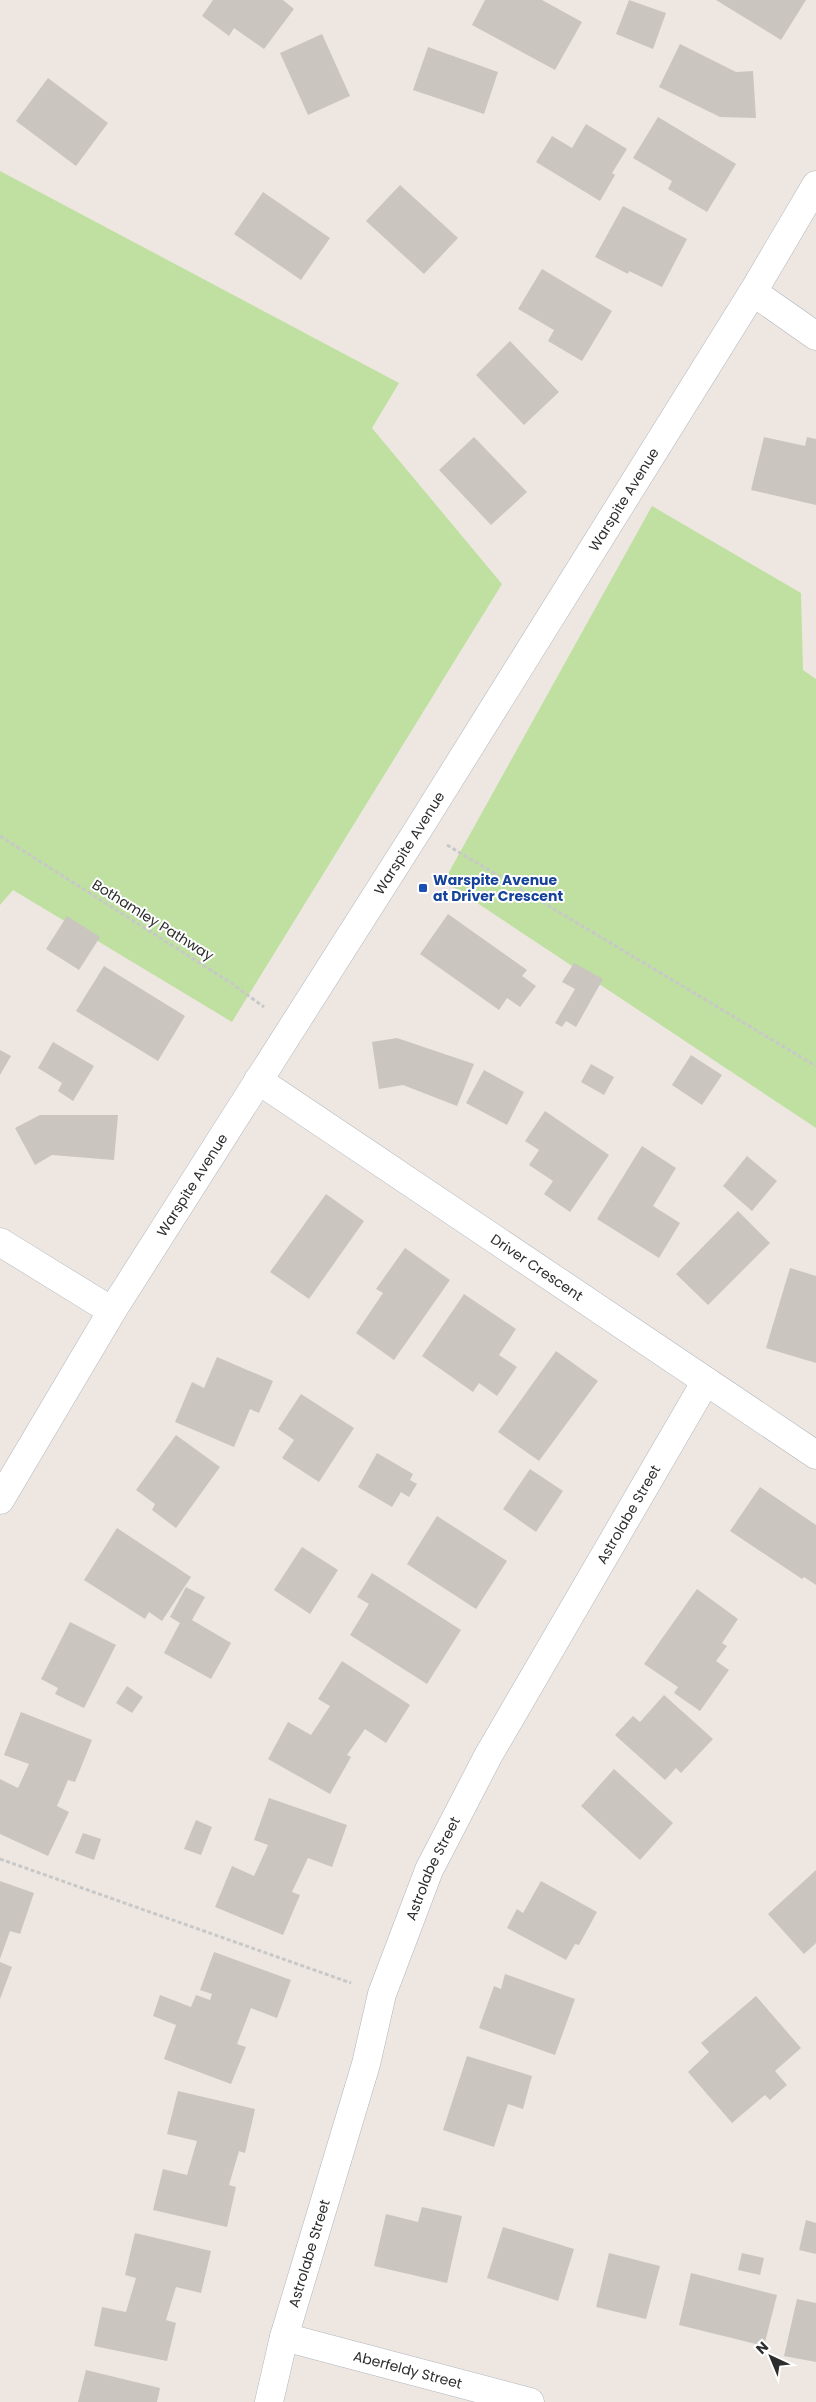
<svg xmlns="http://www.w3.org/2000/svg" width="816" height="2402" viewBox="0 0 816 2402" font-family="Poppins,sans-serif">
	<rect width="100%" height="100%" fill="#eee7e1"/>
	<g fill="#bfe0a1">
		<polygon points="0,171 399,383 372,428 502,584 232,1022 13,890 0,905"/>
		<polygon points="652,506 801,593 803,670 816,679 816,1128 444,881"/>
	</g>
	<g fill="#cac5bf">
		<polygon points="213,0 283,0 294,9 264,49 234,28 229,36 202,16"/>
		<polygon points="485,0 542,0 582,22 555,70 472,25"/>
		<polygon points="629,0 666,13 653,49 616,34"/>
		<polygon points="716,0 806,0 781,40"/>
		<polygon points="322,34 350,96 308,115 280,53"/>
		<polygon points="680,44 736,72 753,71 756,118 720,117 659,87"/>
		<polygon points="428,47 498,72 484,114 413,90"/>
		<polygon points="48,78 108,123 76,166 16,121"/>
		<polygon points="658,117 736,164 707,212 668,189 672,181 633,158"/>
		<polygon points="586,124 627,149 612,173 615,175 600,201 536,162 552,136 572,148"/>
		<polygon points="400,185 458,238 424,274 366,221"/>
		<polygon points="263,192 330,238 301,280 234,234"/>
		<polygon points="623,206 687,239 662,287 629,271 628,274 595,257"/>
		<polygon points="542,269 612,311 582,361 548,341 554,330 518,309"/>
		<polygon points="510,341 559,392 524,425 476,375"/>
		<polygon points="474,437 527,492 491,525 439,470"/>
		<polygon points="764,437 805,446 807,437 816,439 816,505 751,490"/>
		<polygon points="448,914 527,970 522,976 536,986 520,1007 507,998 499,1010 420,954"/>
		<polygon points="67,916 100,937 79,970 46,949"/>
		<polygon points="574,963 603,979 576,1027 566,1021 562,1027 555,1023 575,989 562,982"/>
		<polygon points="104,966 185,1016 158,1061 76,1011"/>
		<polygon points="397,1038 474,1064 457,1106 403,1085 379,1089 372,1042"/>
		<polygon points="53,1042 94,1066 73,1101 58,1091 62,1083 38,1068"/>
		<polygon points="0,1050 11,1056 0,1075"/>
		<polygon points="691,1055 722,1075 702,1105 672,1085"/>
		<polygon points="591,1064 614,1077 604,1095 581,1082"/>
		<polygon points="484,1070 524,1092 507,1125 466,1103"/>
		<polygon points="545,1111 609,1155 570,1212 544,1194 553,1181 529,1165 539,1150 525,1141"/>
		<polygon points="40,1115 118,1115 114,1160 52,1155 35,1165 15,1128"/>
		<polygon points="642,1146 676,1168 653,1206 680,1223 659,1258 597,1219"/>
		<polygon points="747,1156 777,1181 752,1211 723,1186"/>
		<polygon points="326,1194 364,1221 309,1299 270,1272"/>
		<polygon points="738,1211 770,1243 708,1305 676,1274"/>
		<polygon points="405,1248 450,1280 394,1360 356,1333 383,1293 376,1289"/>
		<polygon points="790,1268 816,1276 816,1363 766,1348"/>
		<polygon points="464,1294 516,1329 499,1355 517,1367 497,1396 479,1383 473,1392 422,1356"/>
		<polygon points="556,1351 598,1381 539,1461 498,1432"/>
		<polygon points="217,1357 273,1381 259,1413 250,1409 234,1447 175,1422 192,1382 204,1388"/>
		<polygon points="301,1394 354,1428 319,1482 282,1458 294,1440 278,1429"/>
		<polygon points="176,1435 220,1467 176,1528 152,1510 155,1504 136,1490"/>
		<polygon points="377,1453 413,1474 410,1480 417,1484 409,1497 401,1492 392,1507 358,1487"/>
		<polygon points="530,1469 563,1491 536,1532 503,1509"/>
		<polygon points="760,1487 816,1525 816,1585 804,1577 802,1579 730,1531"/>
		<polygon points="437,1516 507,1561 476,1609 407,1564"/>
		<polygon points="117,1528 191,1577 162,1621 149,1612 145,1619 84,1580"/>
		<polygon points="302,1547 338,1570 310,1614 274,1590"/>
		<polygon points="372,1573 461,1630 427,1684 350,1635 369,1604 357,1597"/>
		<polygon points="186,1587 205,1597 192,1620 231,1643 211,1679 164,1653 180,1623 170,1617"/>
		<polygon points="697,1589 738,1619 722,1643 727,1646 716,1661 729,1670 700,1711 674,1693 678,1687 644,1664"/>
		<polygon points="70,1622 116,1645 84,1708 55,1694 58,1688 41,1679"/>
		<polygon points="342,1661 410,1705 386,1743 365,1729 347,1755 351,1757 330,1794 268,1759 288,1722 311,1735 330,1706 318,1699"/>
		<polygon points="127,1686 143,1697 132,1713 116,1703"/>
		<polygon points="664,1695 713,1739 681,1773 676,1768 665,1780 615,1735 633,1716 640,1722"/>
		<polygon points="21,1712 92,1740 75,1782 68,1780 57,1806 69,1812 48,1856 0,1834 0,1779 18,1788 29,1764 4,1755"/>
		<polygon points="614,1769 673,1823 640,1860 581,1806"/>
		<polygon points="269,1798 347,1825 332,1867 308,1858 292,1892 300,1895 283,1935 215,1907 232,1866 254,1876 268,1845 254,1840"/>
		<polygon points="196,1820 212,1827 201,1855 184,1849"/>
		<polygon points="83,1833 101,1839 94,1860 75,1853"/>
		<polygon points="816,1870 816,1943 804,1954 768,1914"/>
		<polygon points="0,1881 34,1893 20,1934 10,1931 0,1959"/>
		<polygon points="541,1881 597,1912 579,1945 575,1944 566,1960 507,1928 517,1909 523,1913"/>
		<polygon points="214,1952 291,1980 277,2018 251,2008 237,2044 246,2047 231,2084 164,2059 176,2025 153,2016 160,1995 191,2007 196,1995 210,2000 212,1994 200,1990"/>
		<polygon points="0,1962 12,1967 0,1999"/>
		<polygon points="505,1974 575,1999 555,2055 479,2028 494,1986 501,1989"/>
		<polygon points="756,1996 801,2048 775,2071 787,2085 770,2100 765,2095 732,2123 688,2072 709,2052 701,2043"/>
		<polygon points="467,2056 532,2076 523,2109 508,2104 494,2147 443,2130"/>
		<polygon points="178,2091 255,2109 245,2153 239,2151 229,2185 236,2187 227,2227 153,2210 163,2169 187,2175 197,2141 167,2134"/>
		<polygon points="422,2207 462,2216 447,2283 374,2266 386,2214 418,2222"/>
		<polygon points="806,2220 816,2223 816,2254 799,2250"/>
		<polygon points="503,2227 574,2249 558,2301 487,2278"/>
		<polygon points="135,2233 211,2251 201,2293 176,2287 166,2320 176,2323 167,2361 94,2346 102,2307 126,2312 136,2278 125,2275"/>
		<polygon points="609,2253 660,2266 646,2319 596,2307"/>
		<polygon points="742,2253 764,2258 760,2275 738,2270"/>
		<polygon points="691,2273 777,2295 764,2346 679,2325"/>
		<polygon points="797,2299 816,2303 816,2362 784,2356"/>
		<polygon points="86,2370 160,2388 157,2402 78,2402"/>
	</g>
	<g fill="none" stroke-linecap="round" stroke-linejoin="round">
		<defs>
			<g id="minor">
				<polyline points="753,292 816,336"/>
				<path id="s1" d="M 284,2337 L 530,2402"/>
				<path id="s2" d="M 269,2402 L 284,2337 L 366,2064 L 382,1994 L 429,1870 L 488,1756 L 706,1381"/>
			</g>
			<g id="tertiary">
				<path id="s3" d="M 258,1080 L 816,1455"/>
				<polyline points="0,1242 112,1311"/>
			</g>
			<g id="secondary">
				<path id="s4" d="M 0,1500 L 112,1311 L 419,828 L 753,292 L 816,185"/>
			</g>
		</defs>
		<use href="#minor" stroke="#b1b5bd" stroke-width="29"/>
		<use href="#tertiary" stroke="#b1b5bd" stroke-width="29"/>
		<use href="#secondary" stroke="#b1b5bd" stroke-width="29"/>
		<g stroke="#c8c8c8" stroke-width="3" stroke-dasharray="4 2.5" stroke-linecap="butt">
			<polyline points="0,836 231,983 264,1007"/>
			<polyline points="447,845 816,1066"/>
			<polyline points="0,1859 351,1983"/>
		</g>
		<use href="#minor" stroke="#fff" stroke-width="28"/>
		<use href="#tertiary" stroke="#fff" stroke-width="28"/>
		<use href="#secondary" stroke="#fff" stroke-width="28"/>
	</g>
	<rect fill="#1a4fb4" stroke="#fff" stroke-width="2" x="418" y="883" width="10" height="10" rx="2.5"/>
	<g text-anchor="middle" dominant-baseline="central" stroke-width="4" stroke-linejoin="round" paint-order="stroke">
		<g font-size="14" fill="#2d2d2d" stroke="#fff">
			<text stroke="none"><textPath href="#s4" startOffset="1179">Warspite Avenue</textPath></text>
			<text stroke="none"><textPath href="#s4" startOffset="774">Warspite Avenue</textPath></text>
			<text transform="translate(153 920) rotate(32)">Bothamley Pathway</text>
			<text stroke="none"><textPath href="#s4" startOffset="369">Warspite Avenue</textPath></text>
			<text stroke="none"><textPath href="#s3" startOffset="336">Driver Crescent</textPath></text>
			<text stroke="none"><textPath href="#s2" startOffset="964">Astrolabe Street</textPath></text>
			<text stroke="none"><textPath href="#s2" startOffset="559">Astrolabe Street</textPath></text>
			<text stroke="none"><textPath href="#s2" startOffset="154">Astrolabe Street</textPath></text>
			<text stroke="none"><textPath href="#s1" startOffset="128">Aberfeldy Street</textPath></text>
		</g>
		<g font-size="14" font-weight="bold" fill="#164399" stroke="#fff" text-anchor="start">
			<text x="433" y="880">Warspite Avenue<tspan x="433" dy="16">at Driver Crescent</tspan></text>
		</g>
	</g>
	<g transform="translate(771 2357) rotate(316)" stroke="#ffffff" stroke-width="4" paint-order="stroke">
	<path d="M0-4L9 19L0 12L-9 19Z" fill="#2d2d2d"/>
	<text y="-8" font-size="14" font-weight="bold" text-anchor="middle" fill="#2d2d2d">N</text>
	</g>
</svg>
